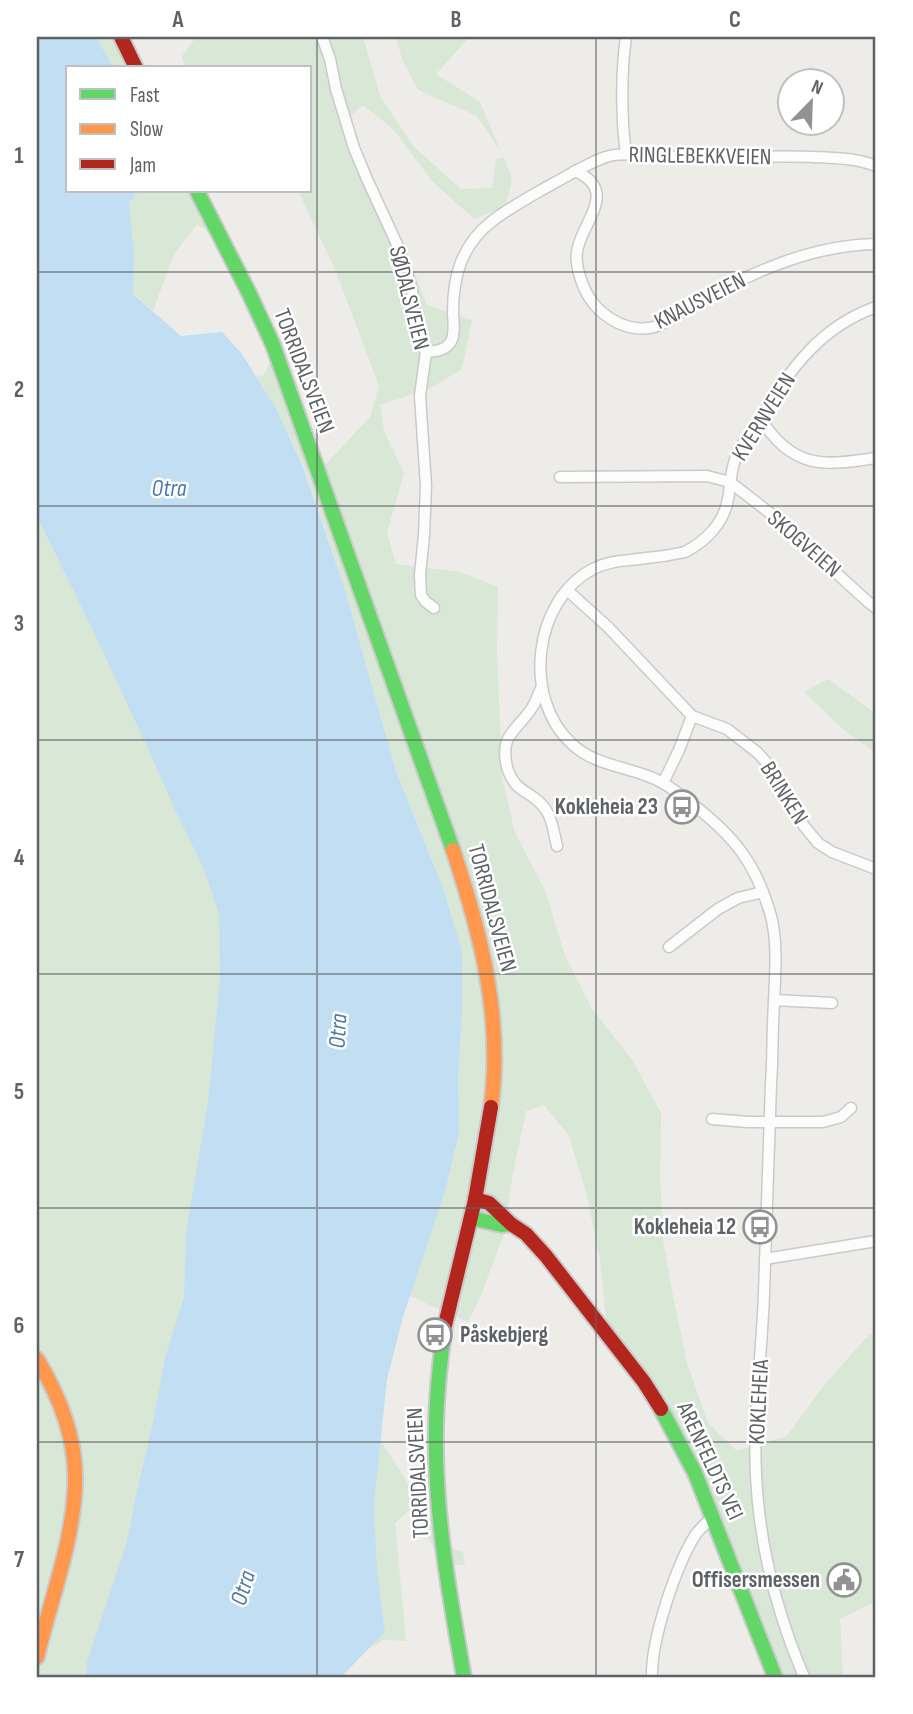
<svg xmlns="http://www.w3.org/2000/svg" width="913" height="1714" viewBox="0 0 913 1714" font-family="'Sofia Sans Condensed',sans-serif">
	<rect width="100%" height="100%" fill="#edece9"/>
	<g fill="#d8e7d6">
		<polygon points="96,37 118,37 136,68 114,68"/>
		<polygon points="196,37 363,37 380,96 414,147 461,189 492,188 496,159 503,157 512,178 506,206 474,219 432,181 394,130 363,105 349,117 368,175 401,238 427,305 472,320 462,369 429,389 380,405 384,431 404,473 387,533 396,564 460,572 498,587 497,649 502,777 515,833 545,890 564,953 592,1009 631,1058 661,1113 660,1175 663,1240 674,1301 687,1363 708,1423 737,1451 787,1436 824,1385 867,1337 876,1331 876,1601 840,1619 843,1677 776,1677 748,1615 725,1554 668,1441 607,1325 600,1260 587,1196 569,1136 544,1105 526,1111 513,1173 504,1234 481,1295 468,1322 410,1296 444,1195 459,1136 458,1078 462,1014 462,950 443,888 396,771 344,587 304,467 276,408 256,375 263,376 273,356 247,288 226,248 222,241 197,224 174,254 153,311 133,293 134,255 129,203 139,191 197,191 258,309 315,452 326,464 370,417 379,386 335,269 298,191 310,191 310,68 185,68 182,56"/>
		<polygon points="396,37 469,37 436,74 480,102 501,152 477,116 418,90 402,59"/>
		<polygon points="37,282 265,874 197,1677 37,1677"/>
		<polygon points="828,679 876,714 876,753 843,729 804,692"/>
		<polygon points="381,1441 449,1547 463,1552 465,1565 443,1564 411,1509 395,1523 406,1641 383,1640 369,1649 385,1632 377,1569 374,1505"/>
	</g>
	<polygon fill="#c2def2" points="37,37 96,37 114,68 68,68 68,191 139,191 129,203 134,255 133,294 181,336 222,332 242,354 276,408 303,467 344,587 396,771 443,888 462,950 462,1014 458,1078 459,1135 444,1195 403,1317 387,1379 374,1505 377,1569 385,1632 341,1677 86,1677 87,1662 127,1542 139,1482 154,1419 165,1358 184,1297 186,1232 208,1103 214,1040 220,978 219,914 204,869 175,810 150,753 97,639 37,516"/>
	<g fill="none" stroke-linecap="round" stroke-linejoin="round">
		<defs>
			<g id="street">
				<polyline points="322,37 330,59 336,89 354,148 367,179 401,253 406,270 412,290 418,339 426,352 420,396 426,486 424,535 420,575 421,595 425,601 434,608"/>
				<path d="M 626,37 C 621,72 621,119 626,154"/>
				<path d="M 575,171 C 618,190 585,219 578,247 C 573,264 583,290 593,303 C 606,319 627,331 649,328 C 665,326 677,313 691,306 C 749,274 809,245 876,244"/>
				<path d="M 426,352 C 435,351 444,351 450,343 C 456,335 453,322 453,312 C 453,277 461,246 491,222 C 510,207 533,195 554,183 C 571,174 588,163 606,157 C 624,151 656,157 675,157 C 721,159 767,155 814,157 C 835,158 856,158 876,166"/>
				<path d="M 760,418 C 765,427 771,433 777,440 C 807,471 838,463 876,458"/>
				<polyline points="560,477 707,476 730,482 775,517 867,601 876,608"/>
				<polyline points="567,590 608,627 692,716 727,729 758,753 773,770 804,826 818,843 832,852 876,869"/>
				<path d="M 542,687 C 538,693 537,700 533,706 C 526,719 513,727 507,741 C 504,750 505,759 507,767 C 515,795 533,790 546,810 C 553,820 554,835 557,846"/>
				<polyline points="663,783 679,750 692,716"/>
				<polyline points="669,947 718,909 738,898 763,892"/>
				<polyline points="774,1000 832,1003"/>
				<polyline points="712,1119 747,1122 823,1122 841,1117 851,1108"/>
				<polyline points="765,1259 876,1241"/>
				<path d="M 652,1677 C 651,1640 675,1569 694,1537 C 699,1529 706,1523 713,1517"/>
				<path d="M 804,1677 C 777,1613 759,1544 756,1475 C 753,1414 762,1353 764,1293 C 767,1223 768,1154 771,1084 C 773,1057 772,1030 774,1003 C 775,975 778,944 771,916 C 756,863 734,836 691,803 C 677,792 663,781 645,775 C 620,766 592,763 572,744 C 522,699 533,600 593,569 C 610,560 627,561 646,558 C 659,557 672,555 685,552 C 706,541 724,523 728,499 C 731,485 730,471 736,457 C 742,441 753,430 762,416 C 790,368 822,326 876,307"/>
			</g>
			<g id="fast">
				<polyline points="197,191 249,293 273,345 453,850"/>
				<polyline points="471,1218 502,1225 511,1224"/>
				<path d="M 445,1325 C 439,1367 435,1411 436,1453 C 437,1529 451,1603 464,1677"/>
				<polyline points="661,1409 695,1473 775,1677"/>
			</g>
			<g id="slow">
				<path d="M 453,850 C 481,934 503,1018 491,1107"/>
				<path d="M 37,1359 C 60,1397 77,1440 75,1485 C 73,1544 50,1601 37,1657"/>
			</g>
			<g id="jam">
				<polyline points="121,37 136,68"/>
				<polyline points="475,1199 489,1203 511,1224 526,1234 546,1256 644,1382 661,1409"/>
				<polyline points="445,1325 475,1200 491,1107"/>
			</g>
		</defs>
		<use href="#street" stroke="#cacaca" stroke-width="13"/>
		<use href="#fast" stroke="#cacaca" stroke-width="18"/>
		<use href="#slow" stroke="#cacaca" stroke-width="18"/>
		<use href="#jam" stroke="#cacaca" stroke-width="18"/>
		<use href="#street" stroke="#fcfcfc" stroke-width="10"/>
		<use href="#fast" stroke="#63d668" stroke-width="14"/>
		<use href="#slow" stroke="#ff974d" stroke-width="14"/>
		<use href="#jam" stroke="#b3261e" stroke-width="14"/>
	</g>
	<path fill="none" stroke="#5e6165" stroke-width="2" stroke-opacity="0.55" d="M 317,37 L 317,1677M 596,37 L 596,1677M 37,272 L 876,272M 37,506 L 876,506M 37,740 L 876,740M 37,974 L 876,974M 37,1208 L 876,1208M 37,1442 L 876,1442"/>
	<defs>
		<symbol id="bus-ring" viewBox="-11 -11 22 22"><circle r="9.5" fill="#fff" stroke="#909293" stroke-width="1.5"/><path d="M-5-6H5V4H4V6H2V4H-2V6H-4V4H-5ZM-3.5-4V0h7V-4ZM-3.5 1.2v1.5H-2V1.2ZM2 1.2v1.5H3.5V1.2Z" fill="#909293"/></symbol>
		<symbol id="civic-ring" viewBox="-11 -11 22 22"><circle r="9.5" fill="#fff" stroke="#909293" stroke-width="1.5"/><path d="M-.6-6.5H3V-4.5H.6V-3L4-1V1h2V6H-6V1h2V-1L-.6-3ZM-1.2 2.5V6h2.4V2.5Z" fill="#909293"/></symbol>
	</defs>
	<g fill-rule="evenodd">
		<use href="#bus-ring" x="663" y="788" width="38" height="38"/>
		<use href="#bus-ring" x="741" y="1208" width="38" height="38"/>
		<use href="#bus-ring" x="416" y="1316" width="38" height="38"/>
		<use href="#civic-ring" x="825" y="1561" width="38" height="38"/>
	</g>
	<g text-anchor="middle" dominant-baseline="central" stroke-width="5" stroke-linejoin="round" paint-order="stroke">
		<g font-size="23" fill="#5e6165" stroke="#fff">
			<text transform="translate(700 156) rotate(1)">RINGLEBEKKVEIEN</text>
			<text transform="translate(409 298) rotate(76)">SØDALSVEIEN</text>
			<text transform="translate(700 301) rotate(-27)">KNAUSVEIEN</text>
			<text transform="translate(304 371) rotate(69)">TORRIDALSVEIEN</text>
			<text transform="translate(764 417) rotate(-58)">KVERNVEIEN</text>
			<text transform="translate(804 544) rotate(41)">SKOGVEIEN</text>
			<text transform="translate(784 793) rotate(58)">BRINKEN</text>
			<text transform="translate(492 908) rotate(75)">TORRIDALSVEIEN</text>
			<text transform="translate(759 1402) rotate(-87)">KOKLEHEIA</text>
			<text transform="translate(710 1461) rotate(65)">ARENFELDTS VEI</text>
			<text transform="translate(418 1473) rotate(-93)">TORRIDALSVEIEN</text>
		</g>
		<g font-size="23" font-weight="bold" fill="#5e6165" stroke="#fff" text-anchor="end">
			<text x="658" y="807">Kokleheia 23</text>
			<text x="736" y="1227">Kokleheia 12</text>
			<text x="460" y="1335" text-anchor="start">Påskebjerg</text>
			<text x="820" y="1580">Offisersmessen</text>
		</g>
		<g font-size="24" font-style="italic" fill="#4c7aa7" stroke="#fff">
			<text x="169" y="488">Otra</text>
			<text transform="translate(338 1031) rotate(-87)">Otra</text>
			<text transform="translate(243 1588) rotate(-73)">Otra</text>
		</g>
	</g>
	<rect width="913" height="1714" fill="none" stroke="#ffffff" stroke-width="77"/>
	<rect x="66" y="66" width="245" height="126" fill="#ffffff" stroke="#bfc0c1" stroke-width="2"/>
	<rect x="80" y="89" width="35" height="10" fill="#63d668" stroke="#bfc0c1" stroke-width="2"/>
	<text x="130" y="102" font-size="21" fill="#5e6165">Fast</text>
	<rect x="80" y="124" width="35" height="10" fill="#ff974d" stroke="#bfc0c1" stroke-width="2"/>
	<text x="130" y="136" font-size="21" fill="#5e6165">Slow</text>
	<rect x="80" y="159" width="35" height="10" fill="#b3261e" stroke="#bfc0c1" stroke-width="2"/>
	<text x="130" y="172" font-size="21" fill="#5e6165">Jam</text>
	<g transform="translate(811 102) rotate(23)"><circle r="33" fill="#ffffff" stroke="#bfc0c1" stroke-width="2"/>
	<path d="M0-5L12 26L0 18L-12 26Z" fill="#909293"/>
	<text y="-10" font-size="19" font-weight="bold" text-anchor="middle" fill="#5e6165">N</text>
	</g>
	<rect x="38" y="38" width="836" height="1638" fill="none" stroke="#5e6165" stroke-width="2.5"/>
	<g font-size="23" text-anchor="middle" font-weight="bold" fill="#5e6165">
		<text x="178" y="27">A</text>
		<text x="456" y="27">B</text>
		<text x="735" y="27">C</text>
		<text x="19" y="163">1</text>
		<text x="19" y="397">2</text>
		<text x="19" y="631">3</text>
		<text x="19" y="865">4</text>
		<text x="19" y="1099">5</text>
		<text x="19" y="1333">6</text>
		<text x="19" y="1567">7</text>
	</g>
</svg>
